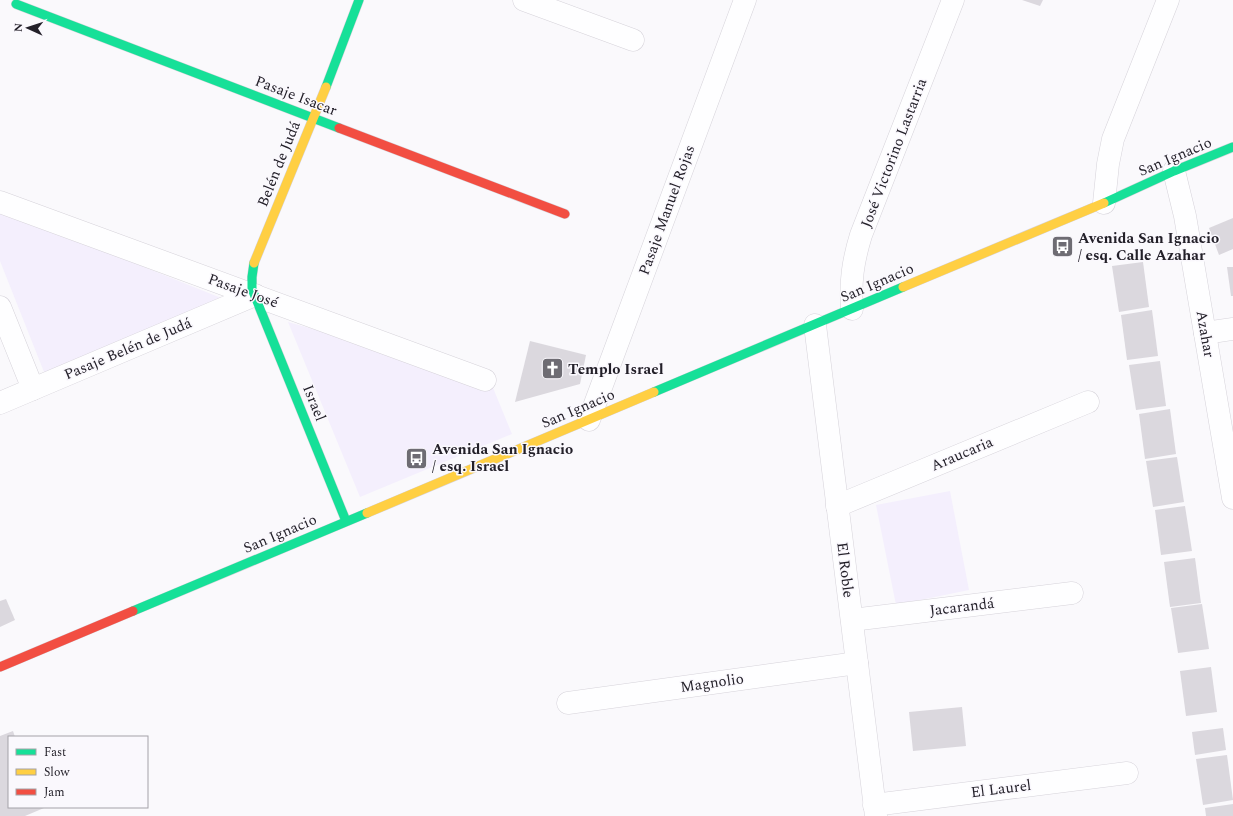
<svg xmlns="http://www.w3.org/2000/svg" width="1233" height="816" viewBox="0 0 1233 816" font-family="Spectral,serif">
	<rect width="100%" height="100%" fill="#faf9fc"/>
	<g fill="#f4effd">
		<polygon points="0,209 231,302 46,377 0,261"/>
		<polygon points="288,322 489,378 512,434 360,497"/>
		<polygon points="950,491 969,590 896,605 876,505"/>
	</g>
	<g fill="#dbd8de">
		<polygon points="1022,0 1043,0 1040,6"/>
		<polygon points="1233,218 1233,249 1219,255 1209,228"/>
		<polygon points="1143,262 1149,307 1119,312 1112,266"/>
		<polygon points="1227,267 1233,267 1233,296 1231,296"/>
		<polygon points="1152,310 1158,356 1127,360 1121,315"/>
		<polygon points="530,341 586,355 580,384 515,402"/>
		<polygon points="1160,361 1166,406 1136,410 1129,365"/>
		<polygon points="1170,409 1176,454 1145,459 1139,414"/>
		<polygon points="1177,457 1184,502 1153,507 1146,461"/>
		<polygon points="1185,506 1192,551 1161,555 1155,510"/>
		<polygon points="1195,558 1201,603 1170,607 1164,562"/>
		<polygon points="6,599 15,620 0,627 0,601"/>
		<polygon points="1202,604 1209,649 1178,653 1171,608"/>
		<polygon points="1211,667 1217,712 1186,716 1180,671"/>
		<polygon points="962,707 966,746 913,751 909,712"/>
		<polygon points="1223,728 1226,750 1195,755 1192,732"/>
		<polygon points="13,731 15,737 9,737 9,807 44,807 44,808 25,816 0,816 0,736"/>
		<polygon points="1227,755 1233,800 1203,805 1196,759"/>
		<polygon points="1233,804 1233,816 1206,816 1205,808"/>
	</g>
	<g fill="none" stroke-linecap="round" stroke-linejoin="round">
		<defs>
			<g id="street">
				<polyline points="524,0 633,40"/>
				<polyline points="1174,171 1185,216 1233,498"/>
				<polyline points="0,202 485,380"/>
				<polyline points="1104,203 1108,164 1113,139 1168,0"/>
				<polyline points="0,307 33,389"/>
				<path d="M 852,309 C 850,282 853,261 861,235 L 953,0"/>
				<polyline points="815,325 876,816"/>
				<polyline points="1205,333 1233,329"/>
				<polyline points="0,403 255,295"/>
				<polyline points="589,420 745,0"/>
				<polyline points="837,506 1088,402"/>
				<polyline points="852,620 1072,593"/>
				<polyline points="568,703 857,663"/>
				<polyline points="874,805 1127,773"/>
			</g>
			<g id="fast">
				<polyline points="16,4 339,128"/>
				<polyline points="326,87 359,0"/>
				<polyline points="1104,203 1174,171 1233,147"/>
				<polyline points="254,263 252,277 252,289 346,521"/>
				<polyline points="654,392 903,287"/>
				<polyline points="133,611 367,513"/>
			</g>
			<g id="slow">
				<polyline points="254,263 326,87"/>
				<polyline points="903,287 1104,203"/>
				<polyline points="367,513 654,392"/>
			</g>
			<g id="jam">
				<polyline points="339,128 565,214"/>
				<polyline points="0,667 133,611"/>
			</g>
		</defs>
		<use href="#street" stroke="#d6d3da" stroke-width="23"/>
		<use href="#fast" stroke="#d6d3da" stroke-width="10"/>
		<use href="#slow" stroke="#d6d3da" stroke-width="10"/>
		<use href="#jam" stroke="#d6d3da" stroke-width="10"/>
		<use href="#street" stroke="#fefeff" stroke-width="22"/>
		<use href="#fast" stroke="#16e098" stroke-width="9"/>
		<use href="#slow" stroke="#ffcf43" stroke-width="9"/>
		<use href="#jam" stroke="#f24e42" stroke-width="9"/>
	</g>
	<defs>
		<symbol id="bus-square" viewBox="-11 -11 22 22"><rect x="-9" y="-9" width="18" height="18" rx="4" fill="#6e6c73" stroke="#faf8fd"/><path d="M-5-6H5V4H4V6H2V4H-2V6H-4V4H-5ZM-3.5-4V0h7V-4ZM-3.5 1.2v1.5H-2V1.2ZM2 1.2v1.5H3.5V1.2Z" fill="#fff"/></symbol>
		<symbol id="church-square" viewBox="-11 -11 22 22"><rect x="-9" y="-9" width="18" height="18" rx="4" fill="#6e6c73" stroke="#faf8fd"/><path d="M-1.2-6h2.4v3.5h3.3v2.4h-3.3V6h-2.4V-.1h-3.3v-2.4h3.3Z" fill="#fff"/></symbol>
	</defs>
	<g fill-rule="evenodd">
		<use href="#bus-square" x="1050" y="234" width="25" height="25"/>
		<use href="#church-square" x="540" y="356" width="25" height="25"/>
		<use href="#bus-square" x="404" y="446" width="25" height="25"/>
	</g>
	<g text-anchor="middle" dominant-baseline="central" stroke-width="3" stroke-linejoin="round" paint-order="stroke">
		<g font-size="15" fill="#232029" stroke="#faf8fd">
			<text transform="translate(296 96) rotate(21)">Pasaje Isacar</text>
			<text transform="translate(894 153) rotate(-69)">José Victorino Lastarria</text>
			<text transform="translate(1175 157) rotate(-23)">San Ignacio</text>
			<text transform="translate(279 164) rotate(-68)">Belén de Judá</text>
			<text transform="translate(667 210) rotate(-70)">Pasaje Manuel Rojas</text>
			<text transform="translate(877 283) rotate(-23)">San Ignacio</text>
			<text transform="translate(243 291) rotate(20)">Pasaje José</text>
			<text transform="translate(1205 334) rotate(80)">Azahar</text>
			<text transform="translate(128 349) rotate(-23)">Pasaje Belén de Judá</text>
			<text transform="translate(314 403) rotate(68)">Israel</text>
			<text transform="translate(578 409) rotate(-23)">San Ignacio</text>
			<text transform="translate(962 454) rotate(-23)">Araucaria</text>
			<text transform="translate(280 534) rotate(-23)">San Ignacio</text>
			<text transform="translate(845 570) rotate(83)">El Roble</text>
			<text transform="translate(962 607) rotate(-7)">Jacarandá</text>
			<text transform="translate(712 683) rotate(-8)">Magnolio</text>
			<text transform="translate(1001 789) rotate(-7)">El Laurel</text>
		</g>
		<g font-size="15" font-weight="bold" fill="#232029" stroke="#faf8fd" text-anchor="start">
			<text x="1078" y="238">Avenida San Ignacio<tspan x="1078" dy="17">/ esq. Calle Azahar</tspan></text>
			<text x="568" y="369">Templo Israel</text>
			<text x="432" y="449">Avenida San Ignacio<tspan x="432" dy="17">/ esq. Israel</tspan></text>
		</g>
	</g>
	<rect x="8" y="736" width="140" height="72" fill="#faf8fd" stroke="#a4a2a8"/>
	<rect x="16" y="749" width="20" height="6" fill="#16e098" stroke="#a4a2a8"/>
	<text x="44" y="756" font-size="12" fill="#232029">Fast</text>
	<rect x="16" y="769" width="20" height="6" fill="#ffcf43" stroke="#a4a2a8"/>
	<text x="44" y="776" font-size="12" fill="#232029">Slow</text>
	<rect x="16" y="789" width="20" height="6" fill="#f24e42" stroke="#a4a2a8"/>
	<text x="44" y="796" font-size="12" fill="#232029">Jam</text>
	<g transform="translate(28 28) rotate(273)" stroke="#faf8fd" stroke-width="3" paint-order="stroke">
	<path d="M0-3L7 15L0 10L-7 15Z" fill="#232029"/>
	<text y="-6" font-size="11" font-weight="bold" text-anchor="middle" fill="#232029">N</text>
	</g>
</svg>
